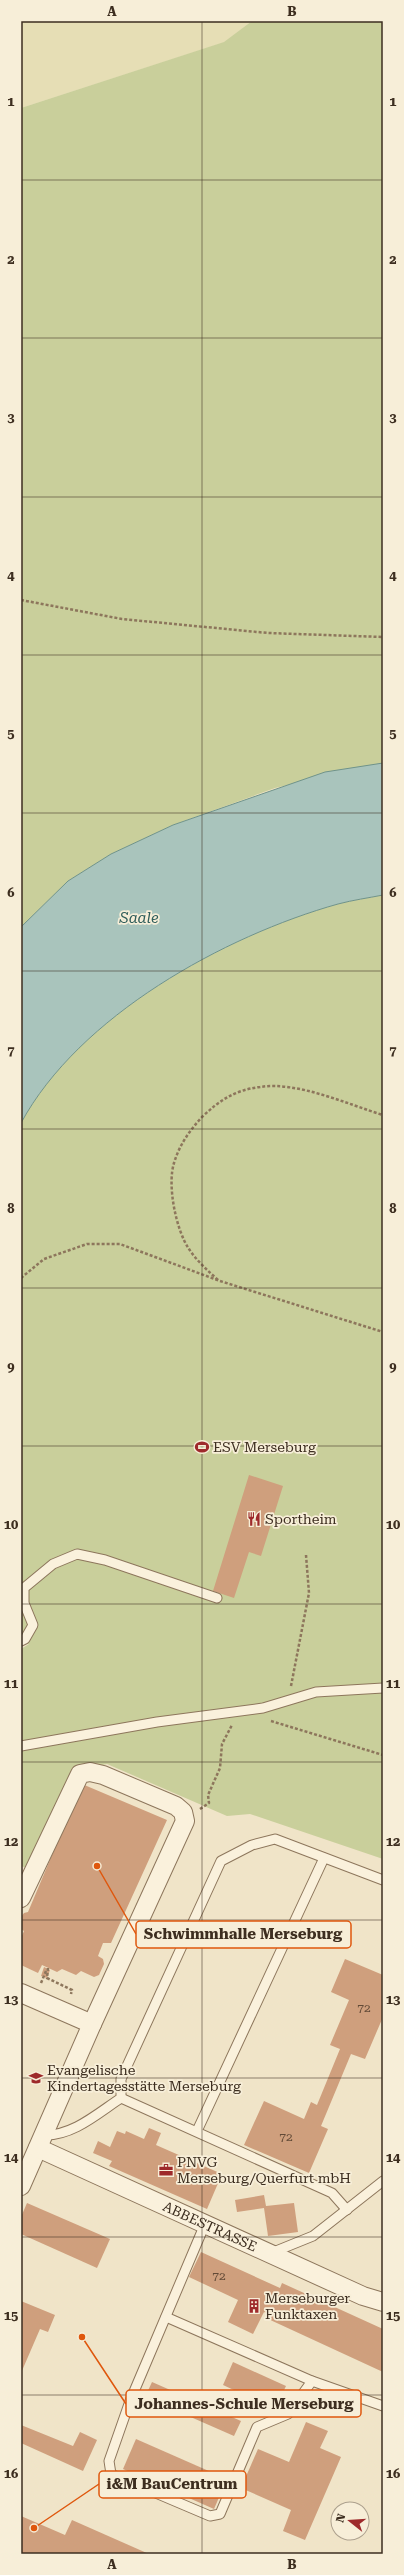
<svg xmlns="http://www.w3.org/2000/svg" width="404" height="2575" viewBox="0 0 404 2575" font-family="'Roboto Serif',serif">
	<rect width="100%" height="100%" fill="#f0e4c8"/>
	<polygon fill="#e6deb5" points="21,21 252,21 225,42 21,108"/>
	<g fill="#c9cf9b">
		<polygon points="252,21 383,21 383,763 275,788 173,825 111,854 68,881 21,927 21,108 224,42"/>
		<path d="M 383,895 L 383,1859 L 250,1814 L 227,1816 L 107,1764 L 78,1770 L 27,1868 L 21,1866 L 21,1649 L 29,1644 L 21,1641 L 21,1123 C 79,1016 224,936 338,904 C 353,900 368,898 383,895 Z"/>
	</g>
	<path fill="#a9c4bc" stroke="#6f938a" d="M 383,763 L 383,895 C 368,898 353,900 338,904 C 224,936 79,1016 21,1123 L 21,927 L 68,881 L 111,854 L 173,825 L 325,772 Z"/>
	<g fill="#cf9f7d">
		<polygon points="249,1475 283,1486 261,1556 249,1552 234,1598 213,1591"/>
		<polygon points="82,1784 167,1820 111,1943 103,1943 98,1956 103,1959 104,1964 99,1975 94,1977 81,1971 76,1975 62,1969 57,1972 42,1965 38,1973 21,1965 21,1938 24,1931 21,1929 21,1917 24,1913 28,1912"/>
		<polygon points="345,1959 383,1975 383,2017 365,2059 351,2054 321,2126 328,2129 309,2173 244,2145 264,2101 304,2119 311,2102 317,2105 340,2049 330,2045 349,2000 331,1992"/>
		<polygon points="44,1967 50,1970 47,1978 41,1976"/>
		<polygon points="149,2128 161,2133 156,2145 222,2174 207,2209 109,2166 112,2161 93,2153 98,2141 110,2147 117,2131 125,2134 126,2131 144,2139"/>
		<polygon points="264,2195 266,2206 294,2203 298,2232 268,2236 264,2208 237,2212 235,2200"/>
		<polygon points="27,2203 110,2239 97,2268 21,2234 21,2217"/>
		<polygon points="201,2252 280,2288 282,2283 383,2329 383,2372 266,2318 268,2314 264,2312 253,2334 228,2322 238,2300 189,2277"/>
		<polygon points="21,2301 55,2315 48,2332 40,2329 21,2373"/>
		<polygon points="233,2362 286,2386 275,2409 223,2385"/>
		<polygon points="152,2382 241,2421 234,2436 145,2397"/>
		<polygon points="306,2422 328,2431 320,2448 341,2457 305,2540 283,2531 291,2510 241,2488 258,2449 289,2462"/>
		<polygon points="21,2425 73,2446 80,2432 97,2440 83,2471 21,2443"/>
		<polygon points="136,2439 227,2479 214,2509 123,2469"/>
		<polygon points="21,2516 65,2535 72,2520 149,2554 21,2554"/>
	</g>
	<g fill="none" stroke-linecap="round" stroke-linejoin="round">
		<defs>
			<g id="lane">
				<polyline points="21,1641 25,1639 33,1625 24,1603 24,1588 53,1564 77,1554 105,1560 217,1598"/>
				<polyline points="21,1746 157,1722 263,1708 316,1692 383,1688"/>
				<polyline points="121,2098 332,2193 347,2210"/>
				<polyline points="197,2131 324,1858"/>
				<path d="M 44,2135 C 73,2136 98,2113 121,2098 L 121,2079 L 221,1861 L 252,1845 L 275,1839 L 383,1880"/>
				<polyline points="205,2224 130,2401 109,2461 111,2474 210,2516 220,2514 257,2427 288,2414 312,2381 383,2406"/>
				<polyline points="271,2253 313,2236 383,2181"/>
				<polyline points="166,2317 312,2381"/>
			</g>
			<g id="street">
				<polyline points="21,1898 80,1774 90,1772 103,1775 176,1806 183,1812 185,1821 92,2024 21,2186"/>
				<polyline points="21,1993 92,2024"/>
				<path id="s1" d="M 38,2148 L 363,2296 L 383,2302"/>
			</g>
		</defs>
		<use href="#lane" stroke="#8d765c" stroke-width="11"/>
		<use href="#street" stroke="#8d765c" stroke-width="20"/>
		<g stroke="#8d765c" stroke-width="2.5" stroke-dasharray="3 2" stroke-linecap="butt">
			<polyline points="21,600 122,619 268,633 383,637"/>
			<polyline points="21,1278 44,1259 87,1244 120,1244 220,1281 383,1332"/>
			<path d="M 218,1280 C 207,1270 197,1261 189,1249 C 176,1230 167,1185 174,1163 C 179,1146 189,1131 202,1117 C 220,1100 235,1090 260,1087 C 297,1081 347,1104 383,1115"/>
			<polyline points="291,1686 309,1593 306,1555"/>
			<polyline points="271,1721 383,1755"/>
			<polyline points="200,1809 209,1803 208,1795 220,1768 222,1744 232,1725"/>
			<polyline points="48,1968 47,1978 72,1990 71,1994"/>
			<polyline points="41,1983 46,1971"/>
		</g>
		<use href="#lane" stroke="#faf1dc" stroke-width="9"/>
		<use href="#street" stroke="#faf1dc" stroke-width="18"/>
	</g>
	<path fill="none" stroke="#3d2e20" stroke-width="1" stroke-opacity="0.55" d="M 202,21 L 202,2554M 21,180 L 383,180M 21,338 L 383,338M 21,497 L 383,497M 21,655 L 383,655M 21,813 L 383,813M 21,971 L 383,971M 21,1129 L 383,1129M 21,1288 L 383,1288M 21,1446 L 383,1446M 21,1604 L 383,1604M 21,1762 L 383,1762M 21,1920 L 383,1920M 21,2078 L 383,2078M 21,2237 L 383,2237M 21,2395 L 383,2395"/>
	<defs>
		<symbol id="stadium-bare" viewBox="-9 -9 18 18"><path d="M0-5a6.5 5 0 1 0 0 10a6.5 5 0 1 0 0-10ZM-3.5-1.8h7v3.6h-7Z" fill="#9e2a2b" stroke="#f7eed8" stroke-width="2.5" paint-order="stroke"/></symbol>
		<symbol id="restaurant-bare" viewBox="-9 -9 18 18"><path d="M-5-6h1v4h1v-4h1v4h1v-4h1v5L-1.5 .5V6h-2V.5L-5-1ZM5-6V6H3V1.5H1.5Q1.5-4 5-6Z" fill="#9e2a2b" stroke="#f7eed8" stroke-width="2.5" paint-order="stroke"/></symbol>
		<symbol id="school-bare" viewBox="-9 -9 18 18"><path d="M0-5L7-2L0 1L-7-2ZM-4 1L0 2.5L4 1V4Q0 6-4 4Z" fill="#9e2a2b" stroke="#f7eed8" stroke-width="2.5" paint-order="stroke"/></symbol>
		<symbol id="office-bare" viewBox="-9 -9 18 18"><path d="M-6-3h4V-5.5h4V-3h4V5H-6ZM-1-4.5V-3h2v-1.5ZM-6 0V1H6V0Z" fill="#9e2a2b" stroke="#f7eed8" stroke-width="2.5" paint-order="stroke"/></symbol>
		<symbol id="building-bare" viewBox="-9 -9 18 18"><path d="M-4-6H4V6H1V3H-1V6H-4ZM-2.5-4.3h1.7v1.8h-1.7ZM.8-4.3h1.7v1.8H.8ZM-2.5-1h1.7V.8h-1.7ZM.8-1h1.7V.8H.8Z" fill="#9e2a2b" stroke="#f7eed8" stroke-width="2.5" paint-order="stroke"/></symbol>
	</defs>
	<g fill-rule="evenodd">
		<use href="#stadium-bare" x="192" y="1437" width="20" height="20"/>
		<use href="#restaurant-bare" x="244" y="1509" width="20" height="20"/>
		<use href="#school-bare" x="26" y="2068" width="20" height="20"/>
		<use href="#office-bare" x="156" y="2160" width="20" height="20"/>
		<use href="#building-bare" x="244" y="2296" width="20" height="20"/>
	</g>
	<g text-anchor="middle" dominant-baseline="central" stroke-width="3.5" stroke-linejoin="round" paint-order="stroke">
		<g font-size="12" fill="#624a37">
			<text x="364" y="2008">72</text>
			<text x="286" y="2137">72</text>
			<text x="219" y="2276">72</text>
		</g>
		<g font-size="14" fill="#3d2e20" stroke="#f7eed8" text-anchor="start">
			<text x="213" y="1447">ESV Merseburg</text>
			<text x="265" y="1519">Sportheim</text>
			<text x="47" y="2070">Evangelische<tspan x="47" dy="16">Kindertagesstätte Merseburg</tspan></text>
			<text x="177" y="2162">PNVG<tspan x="177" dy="16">Merseburg/Querfurt mbH</tspan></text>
			<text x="265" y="2298">Merseburger<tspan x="265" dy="16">Funktaxen</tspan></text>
		</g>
		<g font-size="14" fill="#3d2e20" stroke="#f7eed8">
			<text stroke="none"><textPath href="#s1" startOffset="189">ABBESTRASSE</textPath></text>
		</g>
		<g font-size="15" font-style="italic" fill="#2f5d5a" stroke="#f7eed8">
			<text x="139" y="918">Saale</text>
		</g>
	</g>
	<path fill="none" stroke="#df570d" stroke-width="1.5" d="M97 1866L136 1934M82 2337L126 2404M34 2528L99 2484"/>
	<g fill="#df570d" stroke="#f7eed8" stroke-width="1.5">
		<circle cx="97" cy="1866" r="4"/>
		<circle cx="82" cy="2337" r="4"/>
		<circle cx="34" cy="2528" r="4"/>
	</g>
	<g fill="#f7eed8" stroke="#df570d" stroke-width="1.5">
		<rect x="136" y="1921" width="215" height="27" rx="4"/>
		<rect x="126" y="2390" width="235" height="27" rx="4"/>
		<rect x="99" y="2471" width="147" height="27" rx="4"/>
	</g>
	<g font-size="15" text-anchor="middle" font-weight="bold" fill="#3d2e20">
		<text x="243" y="1939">Schwimmhalle Merseburg</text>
		<text x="244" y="2409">Johannes-Schule Merseburg</text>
		<text x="172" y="2489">i&amp;M BauCentrum</text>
	</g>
	<rect width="404" height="2575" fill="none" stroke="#f7eed8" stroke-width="44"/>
	<g transform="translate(350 2521) rotate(287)"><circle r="19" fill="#f7eed8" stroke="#ada18e"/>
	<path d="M0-3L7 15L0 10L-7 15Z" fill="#9e2a2b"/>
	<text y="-6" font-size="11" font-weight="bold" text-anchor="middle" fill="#3d2e20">N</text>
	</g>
	<rect x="22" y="22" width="360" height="2531" fill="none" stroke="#3d2e20" stroke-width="1.5"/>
	<g font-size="13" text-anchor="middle" font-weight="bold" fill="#3d2e20">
		<text x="112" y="16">A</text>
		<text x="292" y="16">B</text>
		<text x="11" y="106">1</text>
		<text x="393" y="106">1</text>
		<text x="11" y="264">2</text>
		<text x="393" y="264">2</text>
		<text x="11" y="422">3</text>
		<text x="393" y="422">3</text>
		<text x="11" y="580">4</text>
		<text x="393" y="580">4</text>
		<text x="11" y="738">5</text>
		<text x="393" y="738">5</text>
		<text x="11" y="897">6</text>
		<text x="393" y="897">6</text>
		<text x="11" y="1055">7</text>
		<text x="393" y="1055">7</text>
		<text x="11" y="1213">8</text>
		<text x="393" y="1213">8</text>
		<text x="11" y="1371">9</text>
		<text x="393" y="1371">9</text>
		<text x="11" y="1529">10</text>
		<text x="393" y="1529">10</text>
		<text x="11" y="1688">11</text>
		<text x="393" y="1688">11</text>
		<text x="11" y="1846">12</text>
		<text x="393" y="1846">12</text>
		<text x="11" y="2004">13</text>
		<text x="393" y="2004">13</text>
		<text x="11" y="2162">14</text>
		<text x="393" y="2162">14</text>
		<text x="11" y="2320">15</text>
		<text x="393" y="2320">15</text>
		<text x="11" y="2478">16</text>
		<text x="393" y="2478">16</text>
		<text x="112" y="2569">A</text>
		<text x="292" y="2569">B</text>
	</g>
</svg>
